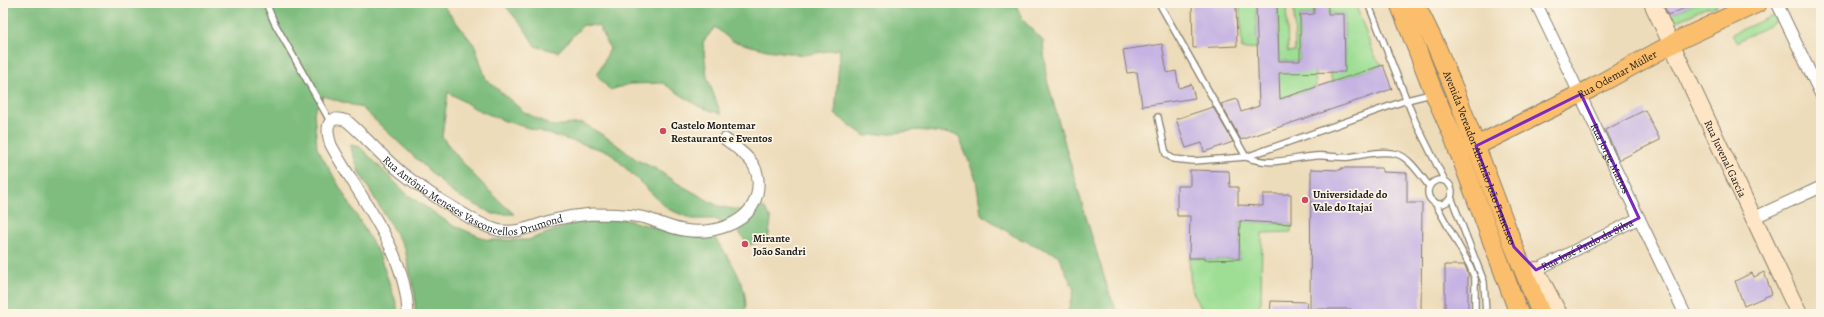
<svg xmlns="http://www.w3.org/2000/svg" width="1824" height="317" viewBox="0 0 1824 317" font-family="Alegreya,serif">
	<rect width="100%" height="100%" fill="#fcf5e5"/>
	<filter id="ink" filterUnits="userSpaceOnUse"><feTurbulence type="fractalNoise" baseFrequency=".025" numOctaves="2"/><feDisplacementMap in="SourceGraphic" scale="8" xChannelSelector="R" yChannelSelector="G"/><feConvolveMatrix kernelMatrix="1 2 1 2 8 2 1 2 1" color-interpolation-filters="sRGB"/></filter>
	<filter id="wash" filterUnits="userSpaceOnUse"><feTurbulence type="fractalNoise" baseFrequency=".012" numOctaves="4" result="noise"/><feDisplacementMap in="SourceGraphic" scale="16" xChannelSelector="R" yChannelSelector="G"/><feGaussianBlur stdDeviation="0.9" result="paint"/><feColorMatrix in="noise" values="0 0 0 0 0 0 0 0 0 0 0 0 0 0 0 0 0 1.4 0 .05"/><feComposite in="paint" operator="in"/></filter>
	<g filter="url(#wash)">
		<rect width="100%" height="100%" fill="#eddcba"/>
		<g fill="#9ede94" stroke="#5d7d58">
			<polygon points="1236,3 1258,3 1256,11 1257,48 1242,49 1240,8 1236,8"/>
			<polygon points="1277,3 1286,3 1288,52 1295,51 1294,3 1314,3 1314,14 1300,15 1300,61 1279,61"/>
			<polygon points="1328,3 1355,3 1375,57 1383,65 1332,82 1330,71 1345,70 1344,14 1328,14"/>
			<polygon points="1697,3 1716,3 1717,7 1707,7 1676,22 1668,15"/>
			<polygon points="1772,16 1778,21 1736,42 1732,34"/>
			<polygon points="1279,66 1315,72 1316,87 1276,100"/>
			<polygon points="1240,221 1291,224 1291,232 1262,233 1261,302 1256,314 1204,314 1191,288 1189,258 1205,258 1205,260 1239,259"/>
		</g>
		<g fill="#7ebd7e" stroke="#4d6c4d">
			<path d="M 3,3 L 441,3 L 475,46 L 486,79 L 524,112 L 552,126 L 583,123 L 609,139 L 637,160 L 656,169 L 677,183 L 718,206 L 739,210 L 765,208 L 771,220 L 768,240 L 748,245 L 739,232 L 715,219 L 692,219 L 668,209 L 609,152 L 505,121 L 476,109 L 448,92 L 442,137 C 464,166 488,191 514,214 L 493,214 L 453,193 L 362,108 L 323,96 L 314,112 L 317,148 L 379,254 L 397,305 L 397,314 L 3,314 Z"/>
			<polygon points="503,3 1015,3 1023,20 1043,41 1046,76 1077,187 1108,290 1118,314 1067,314 1074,290 1058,255 1014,236 981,214 976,179 958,135 919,130 865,136 835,114 840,49 804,55 767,50 732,41 715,27 703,42 707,77 721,114 698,106 663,83 630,84 610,90 597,75 610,49 599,26 583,25 558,52 535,46 524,28"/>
			<path d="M 350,145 L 360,147 L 408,195 L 452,225 L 488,240 L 528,240 L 578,222 L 623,219 L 675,233 L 715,238 C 730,260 750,286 745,314 L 415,314 L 415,296 L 405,249 L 359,172 Z"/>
		</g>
		<g id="blocks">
			<g fill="#c6b3e3">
				<polygon points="1192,3 1236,3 1237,46 1193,48"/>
				<polygon points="1256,3 1277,3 1279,61 1300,61 1300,15 1314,14 1314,3 1328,3 1328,14 1344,14 1345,72 1279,73 1280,99 1383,65 1392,89 1241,140 1221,104 1237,99 1241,112 1259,106"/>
				<polygon points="1663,3 1697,3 1668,15"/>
				<polygon points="1162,44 1167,73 1176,71 1179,88 1191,84 1195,98 1142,106 1137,72 1127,73 1123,50"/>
				<polygon points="1213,107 1233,142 1204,152 1202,143 1186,148 1176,119"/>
				<polygon points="1645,110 1660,140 1619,160 1605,130"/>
				<polygon points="1341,168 1382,168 1382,172 1407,173 1407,203 1422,203 1421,314 1351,314 1351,309 1310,309 1311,169 1341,170"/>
				<polygon points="1190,170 1229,171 1230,187 1238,187 1238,205 1263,206 1263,194 1291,194 1291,224 1240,221 1239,259 1205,260 1205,258 1189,258 1190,216 1177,216 1177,186 1190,186"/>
				<polygon points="1445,265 1465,265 1468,274 1468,314 1445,314"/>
				<polygon points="1764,272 1772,294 1744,306 1735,281 1752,273 1754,277"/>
				<polygon points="1271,301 1307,302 1306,314 1270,314"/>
			</g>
		</g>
	</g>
	<g filter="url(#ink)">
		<use href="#blocks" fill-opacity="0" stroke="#847c6b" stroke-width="1"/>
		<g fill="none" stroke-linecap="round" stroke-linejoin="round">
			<defs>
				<g id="lane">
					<polyline points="266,3 274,22 330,121"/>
					<path d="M 1159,3 L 1246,157 C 1271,167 1290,158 1315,156 C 1326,155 1337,158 1349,157 C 1364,155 1382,150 1397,154 C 1409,157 1422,177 1429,186"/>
					<polyline points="1368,3 1415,121 1445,181"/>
					<polyline points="1158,117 1166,154 1173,159 1194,161 1246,157 1407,100 1431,94"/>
					<circle cx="1440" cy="192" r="12"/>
					<polyline points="1451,197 1484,282 1486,314"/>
					<polyline points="1435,203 1470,266 1475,279 1475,314"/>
				</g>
				<g id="street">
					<path id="s1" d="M 1536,3 L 1685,314"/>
					<polyline points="1777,3 1821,95"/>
					<polyline points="1753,218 1821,187"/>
					<path id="s2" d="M 1536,270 L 1639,218"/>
					<path id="s3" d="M 408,314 C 406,250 360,199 331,145 C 326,130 325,113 347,121 C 366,137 382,157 402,173 C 419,186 438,199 457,210 C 470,218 482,226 497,230 C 516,235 536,225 553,220 C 566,217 579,215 592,214 C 610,214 628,214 646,218 C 658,222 671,228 683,230 C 711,235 750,225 757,194 C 763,165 746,155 725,139"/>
				</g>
				<g id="secondary">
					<path id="s4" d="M 1652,3 L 1799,314"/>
					<polyline points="1536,270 1559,314"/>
				</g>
				<g id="primary">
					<polyline points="1399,3 1434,93 1453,136 1519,314"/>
					<path id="s5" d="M 1415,3 L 1437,48 L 1455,91 L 1514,247 L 1541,314"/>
					<path id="s6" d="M 1458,151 L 1476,146 L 1590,89 L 1681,39 L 1758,3"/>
				</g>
			</defs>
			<use href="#lane" stroke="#847c6b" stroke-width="8"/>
			<use href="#street" stroke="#847c6b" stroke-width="13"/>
			<use href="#secondary" stroke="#847c6b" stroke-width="18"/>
			<use href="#primary" stroke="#847c6b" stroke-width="20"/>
			<use href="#lane" stroke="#fff" stroke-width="5.5"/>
			<use href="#street" stroke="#fff" stroke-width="11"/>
			<use href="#secondary" stroke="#fde5c5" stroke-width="16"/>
			<use href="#primary" stroke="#fabe6d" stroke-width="18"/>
		</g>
	</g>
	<path fill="none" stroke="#7b2cbf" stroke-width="3" stroke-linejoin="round" d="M 1581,94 L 1639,218 L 1536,270 L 1514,247 L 1476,146 Z"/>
	<g fill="#d1495b" stroke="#fcf5e5" stroke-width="1.5">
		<circle cx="663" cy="131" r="4"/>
		<circle cx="1305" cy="200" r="4"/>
		<circle cx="745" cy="244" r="4"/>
	</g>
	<g text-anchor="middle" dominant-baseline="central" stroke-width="3.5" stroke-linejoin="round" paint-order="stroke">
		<g font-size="11" fill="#1c1c1c" stroke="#fcf5e5">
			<text stroke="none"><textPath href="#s6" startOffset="177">Rua Odemar Müller</textPath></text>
			<text stroke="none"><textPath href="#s5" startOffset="168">Avenida Vereador Abrahão João Francisco</textPath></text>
			<text stroke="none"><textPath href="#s1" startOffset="172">Rua Jorge Mattos</textPath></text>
			<text stroke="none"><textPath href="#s4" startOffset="172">Rua Juvenal Garcia</textPath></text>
			<text stroke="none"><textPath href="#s3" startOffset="383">Rua Antônio Meneses Vasconcellos Drumond</textPath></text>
			<text stroke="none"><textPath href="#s2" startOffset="57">Rua José Paulo da Silva</textPath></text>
		</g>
		<g font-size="11" font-weight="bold" fill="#1c1c1c" stroke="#fcf5e5" text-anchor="start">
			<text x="671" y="125">Castelo Montemar<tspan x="671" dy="13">Restaurante e Eventos</tspan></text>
			<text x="1313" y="194">Universidade do<tspan x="1313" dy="13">Vale do Itajaí</tspan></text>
			<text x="753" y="238">Mirante<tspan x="753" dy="13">João Sandri</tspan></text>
		</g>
	</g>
	<rect width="1824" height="317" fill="none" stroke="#fcf5e5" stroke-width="16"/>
</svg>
